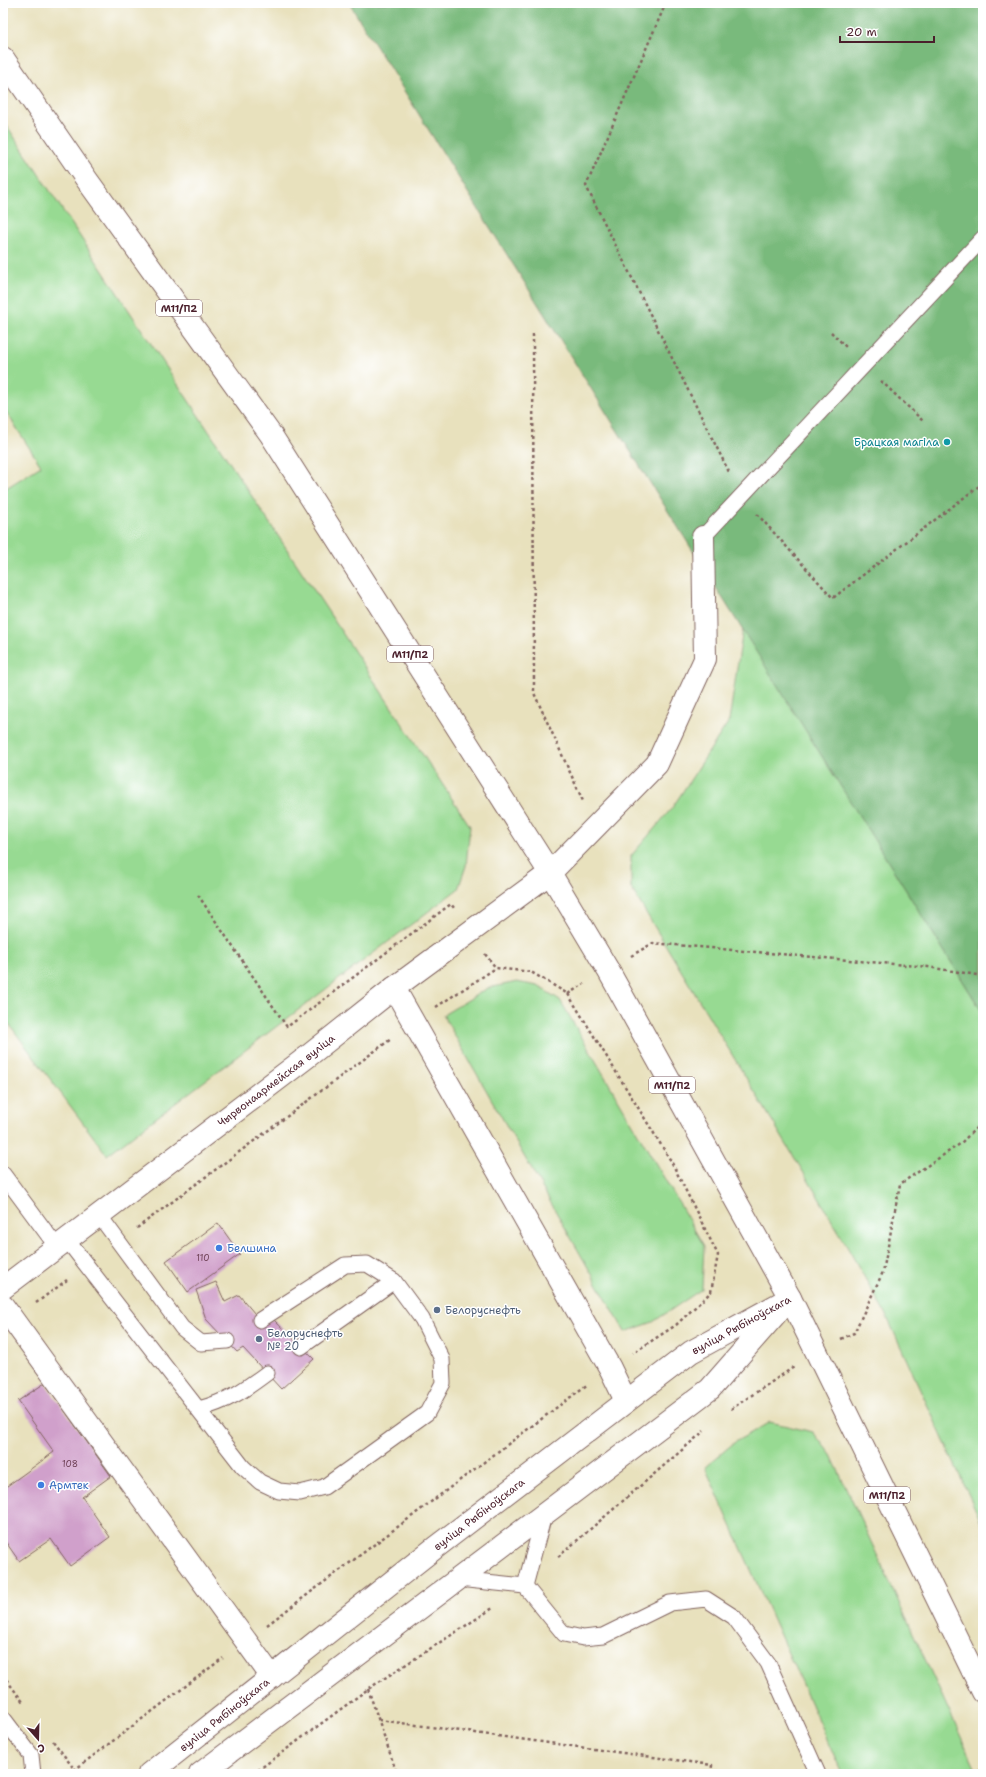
<svg xmlns="http://www.w3.org/2000/svg" width="986" height="1777" viewBox="0 0 986 1777" font-family="'Shantell Sans',sans-serif">
	<rect width="100%" height="100%" fill="#fff"/>
	<filter id="ink" filterUnits="userSpaceOnUse"><feTurbulence type="fractalNoise" baseFrequency=".025" numOctaves="2"/><feDisplacementMap in="SourceGraphic" scale="8" xChannelSelector="R" yChannelSelector="G"/><feConvolveMatrix kernelMatrix="1 2 1 2 8 2 1 2 1" color-interpolation-filters="sRGB"/></filter>
	<filter id="wash" filterUnits="userSpaceOnUse"><feTurbulence type="fractalNoise" baseFrequency=".012" numOctaves="4" result="noise"/><feDisplacementMap in="SourceGraphic" scale="16" xChannelSelector="R" yChannelSelector="G"/><feGaussianBlur stdDeviation="0.9" result="paint"/><feColorMatrix in="noise" values="0 0 0 0 0 0 0 0 0 0 0 0 0 0 0 0 0 1.4 0 .05"/><feComposite in="paint" operator="in"/></filter>
	<g filter="url(#wash)">
		<rect width="100%" height="100%" fill="#e8e1bd"/>
		<g fill="#97da92" stroke="#707c5e">
			<polygon points="3,120 470,826 466,866 458,889 107,1155 6,1020 3,1021 3,490 41,466 3,407"/>
			<polygon points="743,629 983,1013 983,1526 887,1317 828,1213 631,888 631,856 672,808 729,721"/>
			<polygon points="517,982 538,986 560,1000 704,1246 702,1289 653,1322 625,1332 443,1015 488,988"/>
			<polygon points="770,1422 813,1432 831,1455 978,1774 842,1774 705,1467 735,1442"/>
		</g>
		<polygon fill="#79ba7c" stroke="#626c54" points="349,3 983,3 983,1013"/>
		<g id="blocks">
			<g fill="#d0a0cb">
				<polygon points="218,1223 240,1254 188,1292 166,1261"/>
				<polygon points="216,1282 225,1302 239,1295 260,1320 274,1320 314,1359 281,1389 243,1348 237,1352 206,1319 196,1290"/>
				<polygon points="45,1383 111,1476 82,1497 110,1537 70,1566 51,1539 19,1561 3,1538 3,1489 54,1452 18,1401"/>
			</g>
		</g>
	</g>
	<g filter="url(#ink)">
		<use href="#blocks" fill-opacity="0" stroke="#81635e" stroke-width="1"/>
		<g fill="none" stroke-linecap="round" stroke-linejoin="round">
			<defs>
				<g id="lane">
					<polyline points="703,537 983,238"/>
					<polyline points="3,1174 57,1247"/>
					<polyline points="99,1215 182,1328 201,1343 227,1341"/>
					<polyline points="67,1240 243,1467 260,1482 279,1491 300,1493 324,1487 427,1413 443,1383 442,1359 422,1319 394,1281 367,1264 345,1265 260,1320"/>
					<polyline points="301,1347 394,1281"/>
					<path d="M 199,1409 C 228,1401 243,1391 267,1373"/>
					<polyline points="458,1579 525,1586 564,1634 583,1638 603,1636 670,1603 706,1599 734,1617 768,1663 818,1774"/>
					<polyline points="525,1586 544,1515"/>
					<polyline points="3,1718 31,1755 33,1774"/>
				</g>
				<g id="street">
					<polyline points="394,988 610,1368 626,1401"/>
					<path id="s1" d="M 3,1288 L 307,1057 L 394,988 L 550,873 L 657,764 L 705,659 L 703,537"/>
					<polyline points="3,1306 272,1677"/>
				</g>
				<g id="secondary">
					<path id="s2" d="M 149,1774 L 436,1547 L 691,1352 L 790,1298"/>
					<polyline points="200,1774 710,1389 780,1309"/>
				</g>
				<polyline id="highway" points="3,58 87,180 271,435 550,873 608,970 790,1298 983,1692"/>
			</defs>
			<use href="#lane" stroke="#81635e" stroke-width="17"/>
			<use href="#street" stroke="#81635e" stroke-width="24"/>
			<use href="#secondary" stroke="#81635e" stroke-width="24"/>
			<use href="#highway" stroke="#81635e" stroke-width="24"/>
			<g stroke="#81635e" stroke-width="2.5" stroke-dasharray="3 3" stroke-linecap="butt">
				<polyline points="666,3 586,186 730,474"/>
				<polyline points="831,332 847,348"/>
				<polyline points="533,334 534,693 583,801"/>
				<polyline points="881,381 923,421"/>
				<polyline points="757,514 833,598 983,483"/>
				<polyline points="198,895 287,1027 451,904 454,908"/>
				<polyline points="485,954 496,968"/>
				<polyline points="631,956 653,943 928,967 983,976"/>
				<polyline points="568,994 584,984"/>
				<polyline points="436,1007 496,968 531,972 568,994 671,1161 718,1255 711,1292 676,1325 633,1353"/>
				<polyline points="137,1228 391,1039"/>
				<polyline points="36,1303 67,1280"/>
				<polyline points="841,1339 854,1333 883,1272 900,1184 960,1144 983,1121"/>
				<polyline points="731,1409 794,1367"/>
				<polyline points="558,1557 704,1431"/>
				<polyline points="267,1625 588,1384"/>
				<polyline points="3,1675 23,1702"/>
				<polyline points="368,1689 397,1774"/>
				<polyline points="379,1720 712,1765 711,1774"/>
				<polyline points="53,1741 78,1774"/>
				<polyline points="69,1774 223,1658"/>
				<polyline points="253,1774 368,1689 493,1608"/>
				<polyline points="972,1774 983,1769"/>
			</g>
			<use href="#lane" stroke="#fff" stroke-width="15"/>
			<use href="#street" stroke="#fff" stroke-width="22"/>
			<use href="#secondary" stroke="#fff" stroke-width="22"/>
			<use href="#highway" stroke="#fff" stroke-width="22"/>
		</g>
	</g>
	<circle fill="#0f9aa8" stroke="#fff" stroke-width="1.5" cx="947" cy="442" r="4"/>
	<g fill="#3f7fe0" stroke="#fff" stroke-width="1.5">
		<circle cx="219" cy="1248" r="4"/>
		<circle cx="41" cy="1485" r="4"/>
	</g>
	<g fill="#5c6f8a" stroke="#fff" stroke-width="1.5">
		<circle cx="437" cy="1310" r="4"/>
		<circle cx="259" cy="1339" r="4"/>
	</g>
	<g text-anchor="middle" dominant-baseline="central" stroke-width="3" stroke-linejoin="round" paint-order="stroke">
		<g font-size="9" fill="#6c3f53">
			<text x="203" y="1258">110</text>
			<text x="70" y="1464">108</text>
		</g>
		<g fill="#fff" stroke="#80626b" stroke-width="1">
			<rect x="156" y="300" width="46" height="16" rx="3"/>
			<rect x="387" y="646" width="46" height="16" rx="3"/>
			<rect x="649" y="1077" width="46" height="16" rx="3"/>
			<rect x="864" y="1487" width="46" height="16" rx="3"/>
		</g>
		<g font-size="10" font-weight="bold" fill="#4a1f2b">
			<text x="179" y="308">М11/П2</text>
			<text x="410" y="654">М11/П2</text>
			<text x="672" y="1085">М11/П2</text>
			<text x="887" y="1495">М11/П2</text>
		</g>
		<g font-size="11" fill="#0d838f" stroke="#fff" text-anchor="end">
			<text x="939" y="442">Брацкая магіла</text>
		</g>
		<g font-size="11" fill="#4a1f2b" stroke="#fff">
			<text stroke="none"><textPath href="#s1" startOffset="343">Чырвонаармейская вуліца</textPath></text>
			<text stroke="none"><textPath href="#s2" startOffset="744">вуліца Рыбіноўскага</textPath></text>
			<text stroke="none"><textPath href="#s2" startOffset="420">вуліца Рыбіноўскага</textPath></text>
			<text stroke="none"><textPath href="#s2" startOffset="96">вуліца Рыбіноўскага</textPath></text>
		</g>
		<g font-size="11" fill="#366cbe" stroke="#fff" text-anchor="start">
			<text x="227" y="1248">Белшина</text>
			<text x="49" y="1485">Армтек</text>
		</g>
		<g font-size="11" fill="#4e5e75" stroke="#fff" text-anchor="start">
			<text x="445" y="1310">Белоруснефть</text>
			<text x="267" y="1333">Белоруснефть<tspan x="267" dy="13">№ 20</tspan></text>
		</g>
	</g>
	<rect width="986" height="1777" fill="none" stroke="#fff" stroke-width="16"/>
	<g transform="translate(38 1739) rotate(160)" stroke="#ffffff" stroke-width="3" paint-order="stroke">
	<path d="M0-3L7 15L0 10L-7 15Z" fill="#4a1f2b"/>
	<text y="-6" font-size="11" font-weight="bold" text-anchor="middle" fill="#4a1f2b">С</text>
	</g>
	<path d="M840 36v6h94v-6" fill="none" stroke="#4a1f2b" stroke-width="2"/>
	<text x="846" y="36" font-size="12" fill="#4a1f2b" stroke="#ffffff" stroke-width="3" paint-order="stroke">20 m</text>
</svg>
